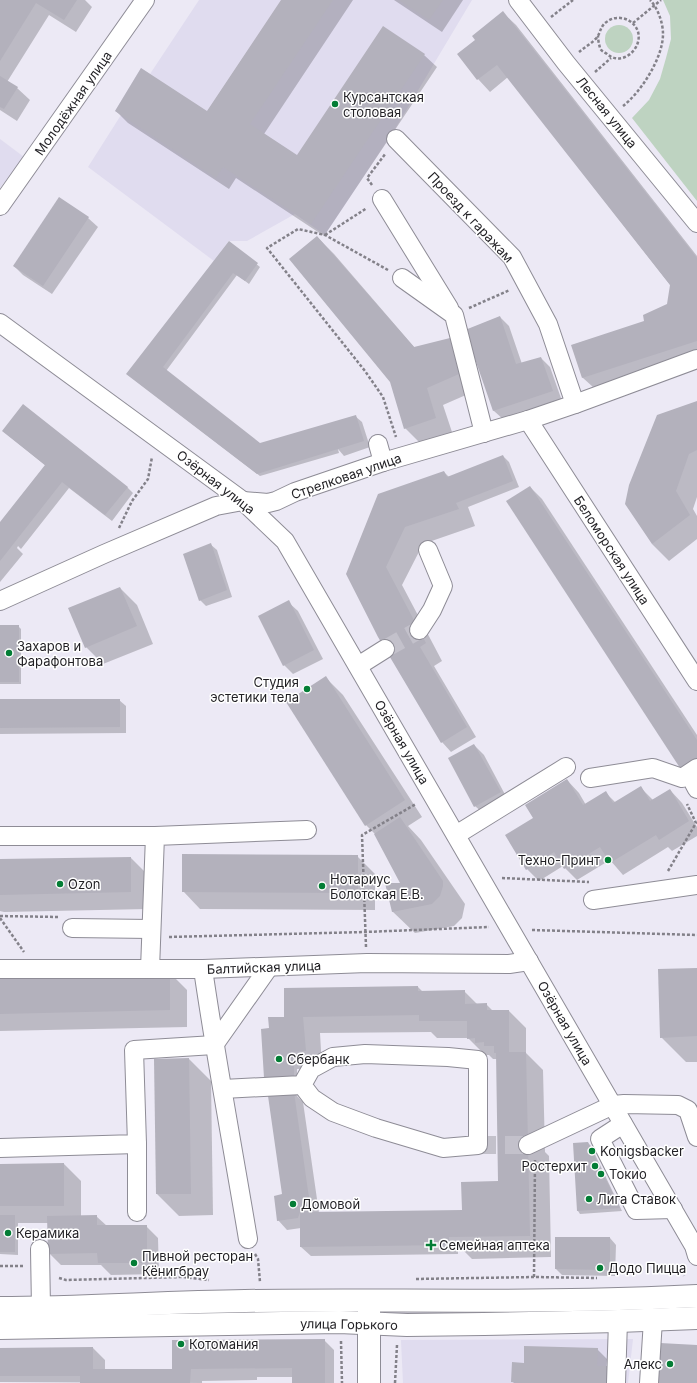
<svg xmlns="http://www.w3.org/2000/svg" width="697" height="1383" viewBox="0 0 697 1383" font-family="Inter,sans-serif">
	<rect width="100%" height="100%" fill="#ece9f5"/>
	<g fill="#e0dcef">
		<polygon points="199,0 472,0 395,129 325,235 295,214 247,241 229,241 214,261 88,167 121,115 115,111 141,68 150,74"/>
		<polygon points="0,139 24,157 0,188"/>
		<polygon points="633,1339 628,1383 403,1383 401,1340"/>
	</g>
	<g fill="#bed3c1">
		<polygon points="663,0 697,0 697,201 632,118 649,100 660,79 666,58 671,39 670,16"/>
		<circle cx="619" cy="39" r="14"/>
	</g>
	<g fill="#0003">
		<polygon points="0,0 85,0 92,7 76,32 49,15 7,82 17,88 30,100 17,121 0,110"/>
		<polygon points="282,0 353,0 264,134 297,156 424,55 437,67 324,236 236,178 229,189 128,123 116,111 207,112"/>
		<polygon points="394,0 463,0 442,32"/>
		<polygon points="503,13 516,25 697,256 697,364 666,363 593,387 583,378 573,345 644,322 668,305 671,286 508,77 490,92 478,79 458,54 477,40"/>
		<polygon points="88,218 98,227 52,294 23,275 14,266"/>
		<polygon points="317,237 334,254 415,348 449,339 466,356 475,391 443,405 453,435 422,445 405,428 391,382"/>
		<polygon points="229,242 260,267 249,284 237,275 166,371 260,445 355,416 362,422 370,447 344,456 338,449 339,453 260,476 127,374"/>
		<polygon points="500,317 509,326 522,364 541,358 550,367 562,401 504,420 494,411 467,330"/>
		<polygon points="697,402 697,497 693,509 697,516 697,539 669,561 652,544"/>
		<polygon points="3,431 127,487 133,493 112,521 69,488 21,549 18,546 17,548 23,554 0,582 0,524 46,466"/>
		<polygon points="503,456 509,462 519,487 468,507 475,526 423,544 402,585 442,661 434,666 476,737 451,752 442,742 347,574 444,472 449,477"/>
		<polygon points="530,487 542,499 697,735 697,781"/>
		<polygon points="210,544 217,550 232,597 206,606 200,600"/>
		<polygon points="120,588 137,605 153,644 103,664 86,647"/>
		<polygon points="288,602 298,611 323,659 293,674 284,665"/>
		<polygon points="0,626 18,626 21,629 21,684 0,684"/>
		<polygon points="325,677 343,695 422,817 408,826 421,840 465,904 462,918 454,926 415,933 392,911 402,883 375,834 366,825"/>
		<polygon points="119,700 126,706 126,733 0,734 0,701"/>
		<polygon points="474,745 484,755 509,802 485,815 475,806"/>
		<polygon points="567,780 579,793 586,805 606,793 616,803 641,788 653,800 670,790 682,803 697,827 697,836 672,851 668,847 623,875 610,860 577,880 563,866 539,881 527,869 534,818"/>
		<polygon points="357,856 375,874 375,910 200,909 183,891"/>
		<polygon points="131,858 148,875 148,909 4,912 0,911 0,860"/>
		<polygon points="697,969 697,1062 686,1062 661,1037"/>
		<polygon points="170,973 187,990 187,1027 0,1031 0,978"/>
		<polygon points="418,987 423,992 464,991 477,1004 486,1004 493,1011 509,1011 526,1028 526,1053 543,1070 545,1152 549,1156 551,1257 472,1259 458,1245 458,1254 311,1256 301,1247 301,1228 287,1230 278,1220 283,1195 294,1093 303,1102 319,1213 463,1211 499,1182 497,1059 493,1059 489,1055 485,1055 468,1038 437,1038 431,1032 320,1033 322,1068 297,1069 297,1079 268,1081 270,1029 285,1018"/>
		<polygon points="189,1059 211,1081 213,1215 179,1216 157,1194"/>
		<polygon points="588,1143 591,1146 622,1211 580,1214 578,1211"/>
		<polygon points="64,1164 81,1181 81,1216 96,1216 107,1226 146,1226 158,1238 159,1274 111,1275 101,1265 61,1265 49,1253 48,1223 18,1223 18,1255 0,1254 0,1165"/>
		<polygon points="610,1238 616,1245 615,1276 562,1275 556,1269"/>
		<polygon points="324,1340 334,1350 334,1383 293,1383 293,1377 257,1377 257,1380 202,1381 202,1383 0,1382 0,1349 93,1348 105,1360 105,1370 173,1370"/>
		<polygon points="597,1349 607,1359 606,1367 620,1383 514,1383 512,1381 525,1364"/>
	</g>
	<g fill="#b3b1bc">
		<polygon points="0,0 77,0 64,20 36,3 0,61"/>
		<polygon points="281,0 333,0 250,124 297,155 383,26 425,54 311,224 223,167 216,178 115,111 141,68 207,111"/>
		<polygon points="399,0 443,0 429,20"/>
		<polygon points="503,11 697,258 697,341 582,378 571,345 644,321 643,315 667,304 670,285 497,65 477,80 457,54 475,40 472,36"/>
		<polygon points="0,76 18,87 4,109 0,107"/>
		<polygon points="59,197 89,217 43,286 13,266"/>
		<polygon points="317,236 414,347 450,338 459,374 427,388 436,418 404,429 390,382 289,259"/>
		<polygon points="229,241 258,263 245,281 233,273 163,367 260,443 356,415 364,441 257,474 126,374"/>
		<polygon points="500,316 516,364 541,357 553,391 493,411 465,330"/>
		<polygon points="697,401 697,450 689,454 676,491 690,515 652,544 625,504 629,485 657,415"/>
		<polygon points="23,404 128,487 105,515 62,482 0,561 0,522 45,465 2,431"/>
		<polygon points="503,455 513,481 456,503 459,509 405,527 386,567 426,643 420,647 467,727 441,743 378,637 346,574 378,494 444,471 447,477"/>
		<polygon points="530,486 697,740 697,761 682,771 506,501"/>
		<polygon points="211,543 227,590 199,601 183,554"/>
		<polygon points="120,587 137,626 85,648 68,608"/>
		<polygon points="289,600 314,650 283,666 258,616"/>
		<rect x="0" y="625" width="19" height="57"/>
		<polygon points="326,676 405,800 365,826 286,702"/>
		<polygon points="0,699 120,699 120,727 0,728"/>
		<polygon points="474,744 501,792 474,807 448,758"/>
		<polygon points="567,779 583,805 606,791 613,803 641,786 650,801 670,789 689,821 659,840 656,835 610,863 600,847 564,869 554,852 526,870 505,835 533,818 525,805"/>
		<polygon points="400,817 443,881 443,886 440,896 432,904 392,912 385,883 400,883 374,834"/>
		<polygon points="182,854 358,855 358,893 182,892"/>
		<polygon points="131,857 131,892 0,895 0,859"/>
		<polygon points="697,968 697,1036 660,1038 658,969"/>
		<polygon points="170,972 170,1010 0,1014 0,977"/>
		<polygon points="418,986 418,991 465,990 465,1004 487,1003 487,1010 509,1010 509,1052 526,1052 530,1236 449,1237 449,1245 300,1247 300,1212 298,1218 277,1221 274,1196 282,1194 268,1096 294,1092 308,1191 312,1212 462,1210 461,1182 498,1181 496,1053 494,1053 494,1046 484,1046 484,1042 475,1043 475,1038 467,1039 467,1021 419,1021 419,1015 303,1017 306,1051 294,1052 294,1077 264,1078 261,1029 269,1028 268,1017 284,1017 284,988"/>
		<polygon points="189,1058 191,1194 156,1194 154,1059"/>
		<polygon points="588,1142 592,1151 620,1208 577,1211 573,1143"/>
		<polygon points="64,1163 64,1206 0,1206 0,1164"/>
		<rect x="0" y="1215" width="15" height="37"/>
		<polygon points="97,1215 97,1225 147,1225 147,1263 98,1263 97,1253 48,1254 47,1216"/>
		<polygon points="555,1237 610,1237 610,1270 555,1269"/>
		<polygon points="325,1339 325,1383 292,1383 292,1368 191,1369 190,1383 80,1383 80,1376 0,1376 0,1348 93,1347 93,1369 172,1369 172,1340"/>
		<polygon points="660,1343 697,1345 697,1383 658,1383"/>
		<polygon points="524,1346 598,1348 597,1366 611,1366 611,1383 522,1383 511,1382 512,1362 524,1363"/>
	</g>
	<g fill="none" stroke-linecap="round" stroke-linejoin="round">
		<g stroke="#c3c1cb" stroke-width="18" stroke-dasharray="18 9" stroke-linecap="butt">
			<polyline points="385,649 419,630"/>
			<polyline points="478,1145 528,1145"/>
		</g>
		<defs>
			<g id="minor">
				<polyline points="518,0 566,63 697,223"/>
				<polyline points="396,139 512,257 548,324 575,404"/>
				<polyline points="382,199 449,308"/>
				<polyline points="0,206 145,0"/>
				<polyline points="402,278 454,315 484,433"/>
				<polyline points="0,323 243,501 285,541 694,1246 697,1256"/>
				<polyline points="528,420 697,681"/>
				<polyline points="378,444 383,462"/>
				<polyline points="0,601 104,554 216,506 243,501 268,503 276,501 295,492 383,462 528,420 575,404 697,359"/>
				<polyline points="419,630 432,610 443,586 428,550"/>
				<polyline points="358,666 385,649"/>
				<polyline points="689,774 697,789"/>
				<polyline points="590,778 653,768 682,778 697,768"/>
				<polyline points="456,835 566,767"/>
				<polyline points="0,836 155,836"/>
				<polyline points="593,900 697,885"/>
				<polyline points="72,928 151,929"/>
				<polyline points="0,969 203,969 367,963 509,964 529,961"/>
				<polyline points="150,969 155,836 307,830"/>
				<path d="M 203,969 C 216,1059 233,1149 248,1239"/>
				<polyline points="223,1089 302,1085 312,1098 333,1112 376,1128 443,1148 478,1145 478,1060 448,1057 365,1054 333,1057 311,1069 302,1085"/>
				<polyline points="623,1124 600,1139 636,1210 673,1209"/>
				<polyline points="528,1145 613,1105 624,1104 678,1105 688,1110 697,1137"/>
				<polyline points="0,1148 137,1144 134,1050 214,1045 269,967"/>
				<polyline points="137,1212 137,1144"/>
				<polyline points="40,1249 41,1308"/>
				<polyline points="616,1383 618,1321"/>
				<polyline points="649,1383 653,1320"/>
			</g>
			<g id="major">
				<path d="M 0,1308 C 82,1308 163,1302 245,1301 C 396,1299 547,1304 697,1296"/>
				<polyline points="0,1328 339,1322 407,1325 484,1324 618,1321 697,1318"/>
				<polyline points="369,1383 369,1308"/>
			</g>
		</defs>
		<use href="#minor" stroke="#8e8c96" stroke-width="20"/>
		<use href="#major" stroke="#8e8c96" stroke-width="24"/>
		<g stroke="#838189" stroke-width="2.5" stroke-dasharray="3 2" stroke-linecap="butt">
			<polyline points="551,17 573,0"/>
			<polyline points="633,23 661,0"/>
			<path d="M 579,52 C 585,47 594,42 598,36 C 601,30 601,25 608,21 C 613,17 622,17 628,20 C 654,35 627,71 607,54 C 604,52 601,51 600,48 C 599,44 598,40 598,36"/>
			<polyline points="595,72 611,58"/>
			<path d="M 623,106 C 641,92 663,58 663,34 C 663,23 658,8 650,0"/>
			<polyline points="372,185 367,178 386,153"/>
			<polyline points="325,235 367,208"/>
			<polyline points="388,270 325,235 298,229 267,248 365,371 383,397 396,437"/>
			<polyline points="469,308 510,290"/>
			<polyline points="119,528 132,501 148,479 152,457"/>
			<polyline points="668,871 696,823 687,804"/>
			<polyline points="502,878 589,882"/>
			<polyline points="0,916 58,917"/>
			<polyline points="0,918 24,952"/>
			<polyline points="532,930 697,935"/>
			<polyline points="169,937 365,932 489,927"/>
			<polyline points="366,947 362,835 416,804"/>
			<polyline points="255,1254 258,1259 260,1282"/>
			<polyline points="0,1266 23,1266"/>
			<polyline points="682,1266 684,1276"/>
			<polyline points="534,1277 535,1160"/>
			<polyline points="59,1278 66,1280 183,1277 209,1280"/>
			<polyline points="416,1279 534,1277 597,1278"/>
			<polyline points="341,1341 342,1383"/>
			<polyline points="395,1383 397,1345"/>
		</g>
		<use href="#minor" stroke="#fff" stroke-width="18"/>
		<use href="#major" stroke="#fff" stroke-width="22"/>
	</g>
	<g fill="#037d35" stroke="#fff" stroke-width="1.5">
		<circle cx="335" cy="104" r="4"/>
		<circle cx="9" cy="653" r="4"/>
		<circle cx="307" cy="689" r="4"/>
		<circle cx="608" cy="860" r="4"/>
		<circle cx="60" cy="884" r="4"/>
		<circle cx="322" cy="886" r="4"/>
		<circle cx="279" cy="1059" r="4"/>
		<circle cx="592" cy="1151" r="4"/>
		<circle cx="595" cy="1166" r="4"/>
		<circle cx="601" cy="1174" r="4"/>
		<circle cx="589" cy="1199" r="4"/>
		<circle cx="293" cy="1204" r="4"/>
		<circle cx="8" cy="1233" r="4"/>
		<path d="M429 1239h4v4h4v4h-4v4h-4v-4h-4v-4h4z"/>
		<circle cx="134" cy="1263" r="4"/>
		<circle cx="600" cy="1268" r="4"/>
		<circle cx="181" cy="1344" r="4"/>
		<circle cx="670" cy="1364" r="4"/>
	</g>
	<g text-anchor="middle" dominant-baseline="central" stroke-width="3" stroke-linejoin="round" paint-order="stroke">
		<g font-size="13" fill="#201f23" stroke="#fff" text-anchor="start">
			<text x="343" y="97">Курсантская<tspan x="343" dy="15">столовая</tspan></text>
			<text x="17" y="646">Захаров и<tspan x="17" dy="15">Фарафонтова</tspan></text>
			<text x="299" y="682" text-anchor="end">Студия<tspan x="299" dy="15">эстетики тела</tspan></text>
			<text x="600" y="860" text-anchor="end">Техно-Принт</text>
			<text x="330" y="879">Нотариус<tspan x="330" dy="15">Болотская Е.В.</tspan></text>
			<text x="68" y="884">Ozon</text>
			<text x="287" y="1059">Сбербанк</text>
			<text x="600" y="1151">Konigsbacker</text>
			<text x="587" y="1166" text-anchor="end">Ростерхит</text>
			<text x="609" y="1174">Токио</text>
			<text x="597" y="1199">Лига Ставок</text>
			<text x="301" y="1204">Домовой</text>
			<text x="16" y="1233">Керамика</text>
			<text x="439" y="1245">Семейная аптека</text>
			<text x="142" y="1256">Пивной ресторан<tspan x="142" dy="15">Кёнигбрау</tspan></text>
			<text x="608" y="1268">Додо Пицца</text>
			<text x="189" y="1344">Котомания</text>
			<text x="662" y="1364" text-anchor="end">Алекс</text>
		</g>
		<g font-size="13" fill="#201f23" stroke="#fff">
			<text transform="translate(73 103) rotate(-55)">Молодёжная улица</text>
			<text transform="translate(607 112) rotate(51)">Лесная улица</text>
			<text transform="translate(471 217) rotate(47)">Проезд к гаражам</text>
			<text transform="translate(346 476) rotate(-19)">Стрелковая улица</text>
			<text transform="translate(216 482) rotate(38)">Озёрная улица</text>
			<text transform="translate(612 550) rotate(57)">Беломорская улица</text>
			<text transform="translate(402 742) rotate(60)">Озёрная улица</text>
			<text transform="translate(264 967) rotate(-2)">Балтийская улица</text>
			<text transform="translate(565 1023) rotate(60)">Озёрная улица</text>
			<text transform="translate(349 1324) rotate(1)">улица Горького</text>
		</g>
	</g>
</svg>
